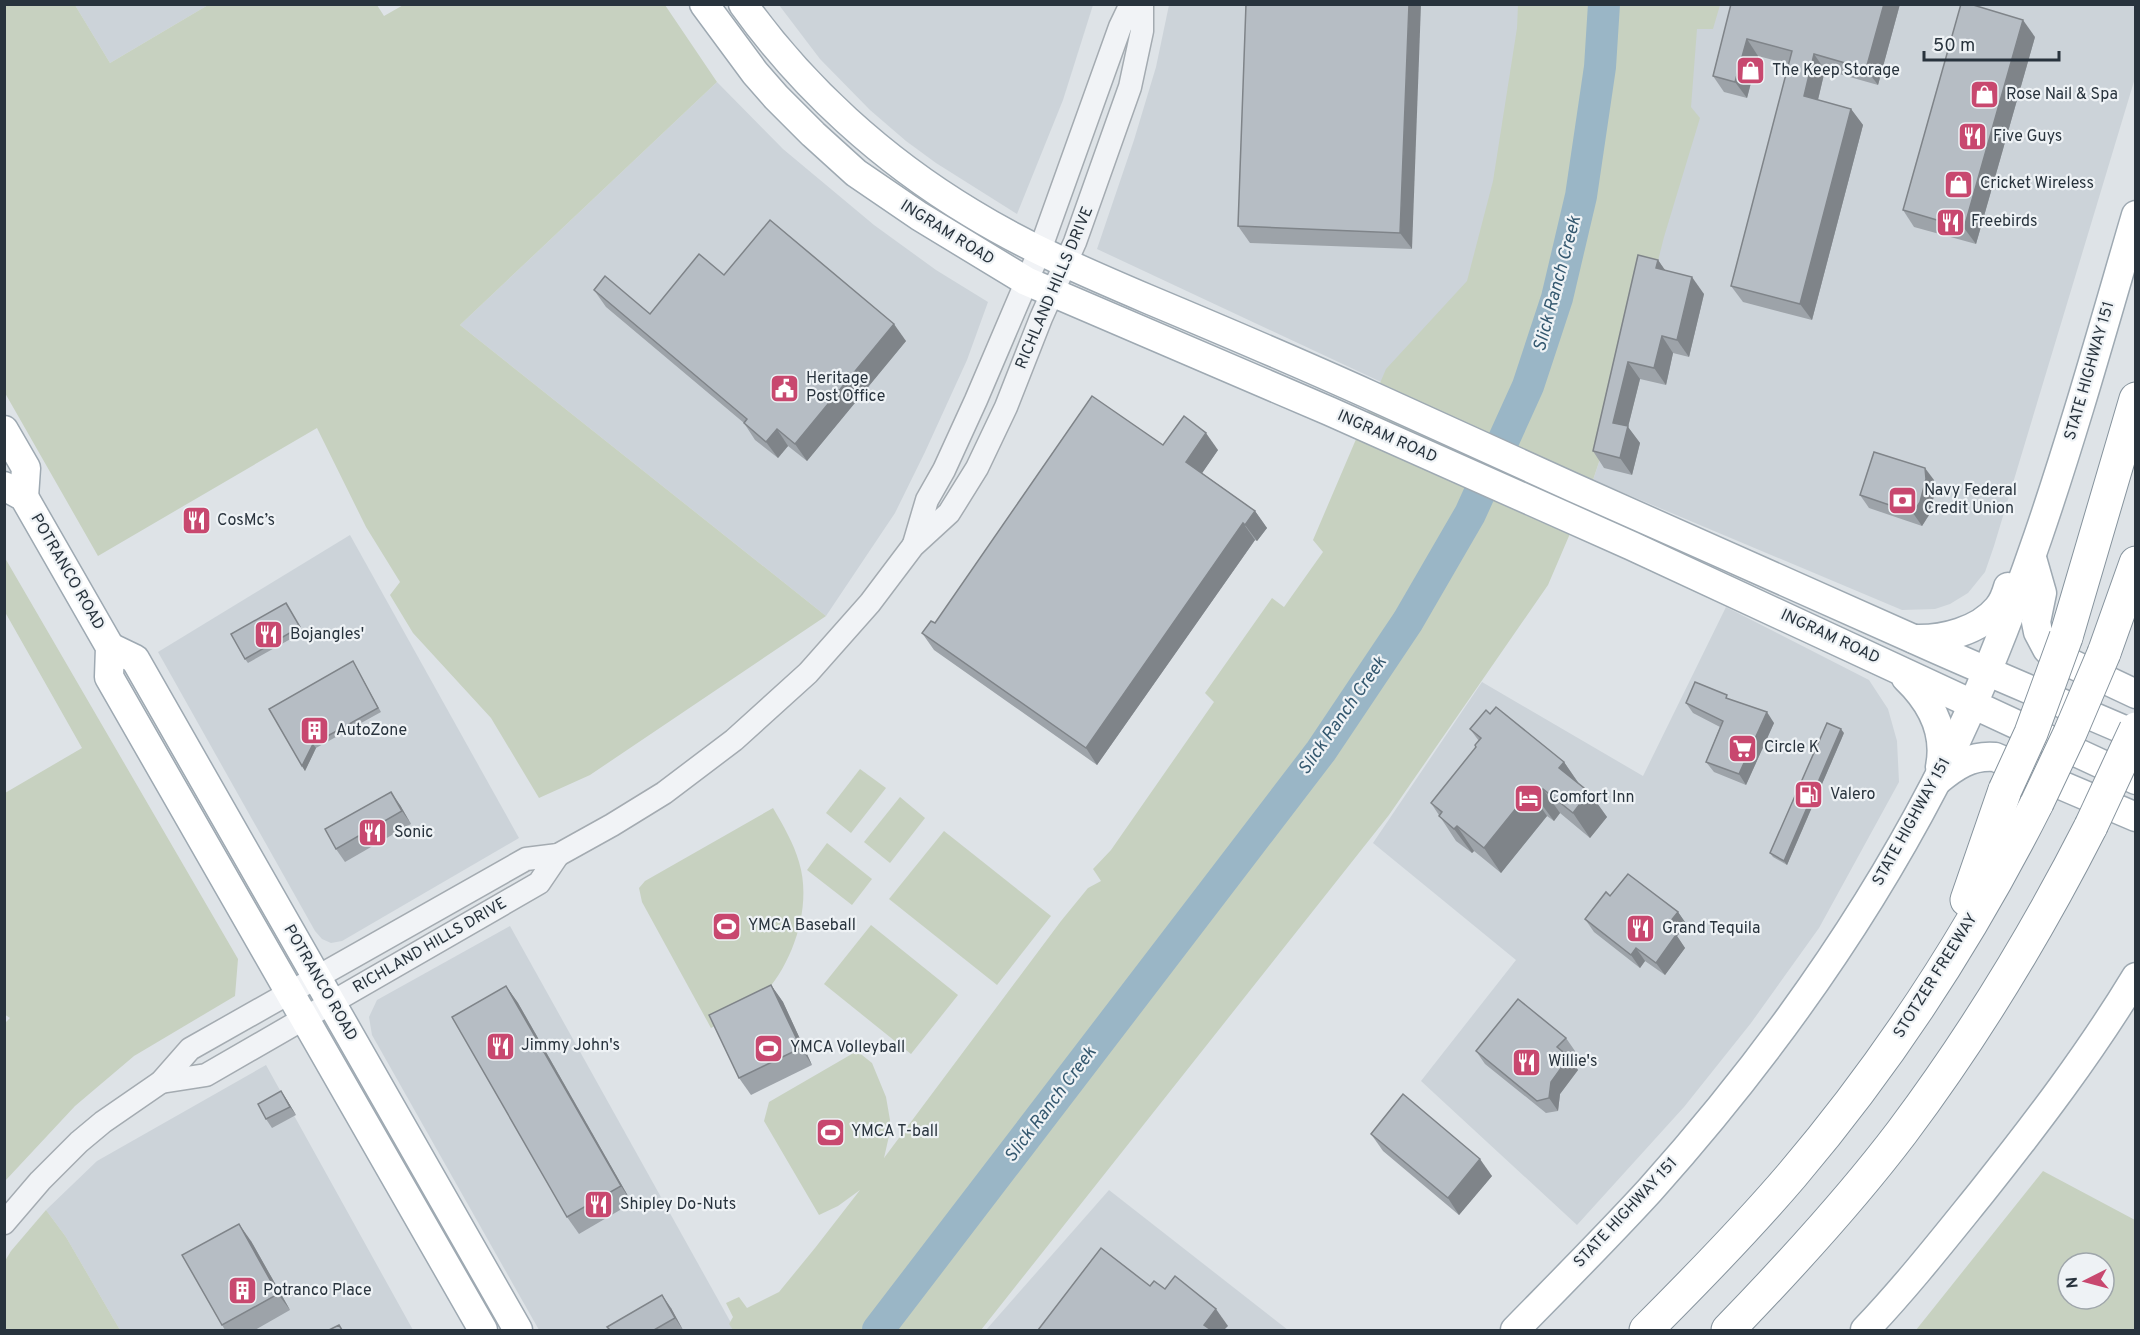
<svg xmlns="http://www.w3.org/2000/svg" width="2140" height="1335" viewBox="0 0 2140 1335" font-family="Overpass,sans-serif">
	<rect width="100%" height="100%" fill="#dee3e7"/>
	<g fill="#ccd3d9">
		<polygon points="75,5 208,5 110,63"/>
		<polygon points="779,5 1093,5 1063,100 1017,214 936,163 906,141 870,110 820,59"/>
		<polygon points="1169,5 1527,5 1505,187 1424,402 1097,249 1134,140 1156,67"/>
		<polygon points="1693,5 2135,5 2135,78 1994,546 1985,572 1968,593 1950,604 1935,609 1902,610 1593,480 1632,363"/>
		<polygon points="717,82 783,149 874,225 936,270 988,302 967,360 925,452 895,513 826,616 460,325"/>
		<polygon points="350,535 519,838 342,941 331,943 322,939 315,931 158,652"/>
		<polygon points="1726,607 1869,680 1888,709 1897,741 1899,782 1819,928 1751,1023 1684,1107 1577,1225 1421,1081 1516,960 1373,843 1482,682 1643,776"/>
		<polygon points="510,926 735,1330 539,1330 372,1035 369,1017 377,1000"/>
		<polygon points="266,1065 413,1330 120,1330 66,1237 46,1210 97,1161"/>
		<polygon points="1109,1190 1288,1330 986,1330"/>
	</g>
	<g fill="#c7d1c0" fill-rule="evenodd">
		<polygon points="405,4 665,5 717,82 460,325 826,616 590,775 539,798 491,718 413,633 390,595 400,582 366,527 317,428 98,556 5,393 5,5 75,5 110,63 208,5 377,5 384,16"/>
		<polygon points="1518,5 1720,5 1713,29 1697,29 1691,107 1700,118 1664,237 1632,363 1593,480 1548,585 1389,815 981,1330 733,1330 729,1324 733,1317 726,1303 739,1297 747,1308 779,1292 815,1248 860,1190 838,1206 819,1215 764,1121 769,1102 857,1051 872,1063 886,1097 890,1120 889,1136 884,1158 1061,921 1088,888 1101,881 1093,869 1111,850 1214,702 1205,693 1272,598 1284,607 1323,552 1313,540 1386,369 1467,281 1493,181 1517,28"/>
		<polygon points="5,558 238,959 235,996 134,1056 75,1106 5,1181 4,1024 10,1018 4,1014 5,793 82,748 5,612"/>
		<polygon points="860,769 886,788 851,833 826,813"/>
		<polygon points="900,797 925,818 890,863 864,842"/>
		<path d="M 773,808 C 783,825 794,844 799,862 C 813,907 792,968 759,999 C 745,1011 727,1019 711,1028 L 642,902 L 639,888 L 645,881 Z"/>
		<polygon points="944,831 1051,916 997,985 889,899"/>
		<polygon points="827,843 872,879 852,905 807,870"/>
		<polygon points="871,925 958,995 911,1054 824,984"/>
		<path d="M 2043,1171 L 2135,1220 L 2135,1330 L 1916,1330 ZM 2068,1263 L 2104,1263 L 2104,1299 L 2068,1299 Z"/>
		<polygon points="46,1210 66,1237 120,1330 5,1330 5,1261 11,1251"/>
	</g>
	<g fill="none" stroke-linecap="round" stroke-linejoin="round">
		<polyline stroke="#9ab6c6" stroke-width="32" points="878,1330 1321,751 1408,621 1470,514 1528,386 1557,298 1581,196 1600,67 1604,4"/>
		<defs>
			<g id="minor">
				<polyline points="914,544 927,500 944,470 976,400 1040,250 1120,27 1131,4"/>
				<polyline points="161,1082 206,1075 539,883 558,855"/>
				<polyline points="4,1223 40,1181 79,1142 103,1122 161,1082 190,1049 526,859 558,855 612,825 664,793 734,740 808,673 870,603 913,546 949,513 977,468 1006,407 1041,318 1075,242 1130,87 1142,31 1142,4"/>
			</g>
			<g id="major">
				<polyline points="704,4 755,73 776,97 813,134 856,173 919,216 1026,281 1329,411 1632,546 2136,780"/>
				<path d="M 743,4 C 803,88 883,160 971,213 C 1028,248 1089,274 1150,300 C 1224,331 1297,362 1370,395 C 1549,477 1729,558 1909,637 C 1984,671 2060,702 2136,735"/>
				<polyline points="4,430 26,468 24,497"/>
				<polyline points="4,486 24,497 110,647 109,677 483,1330"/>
				<polyline points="2032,558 2042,593 2036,622 2038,632 2047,649 2053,655 2136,694"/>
				<path d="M 1914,639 C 1943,640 1979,631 1998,608 C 2003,602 2006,594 2008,587"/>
				<polyline points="110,647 135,659 518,1330"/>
				<path d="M 1906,678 C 1931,702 1947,732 1940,767"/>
				<path d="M 1937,781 C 1955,766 1971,755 1995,757 L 2136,817"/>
				<path d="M 1515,1330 C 1560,1284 1606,1238 1650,1190 C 1760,1067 1858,932 1934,786 C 2027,605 2079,409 2136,215"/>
				<path d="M 1865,1330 C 1906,1287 1943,1240 1981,1193 C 2036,1124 2090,1053 2136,977"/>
			</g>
			<g id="highway">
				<polyline points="2066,637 2136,399"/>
				<polyline points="2104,653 2136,563"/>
				<polyline points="1967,900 2005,790"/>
				<path d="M 1646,1330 C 1696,1280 1746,1229 1792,1175 C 1888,1062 1970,936 2037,803"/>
				<path d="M 1728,1330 C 1789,1267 1849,1202 1902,1132 C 1974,1036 2036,934 2091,826"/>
			</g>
		</defs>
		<use href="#minor" stroke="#a4abb1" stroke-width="25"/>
		<use href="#major" stroke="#9ea9b2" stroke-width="31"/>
		<use href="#highway" stroke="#86939d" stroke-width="35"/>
		<use href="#minor" stroke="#f1f3f6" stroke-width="22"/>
		<use href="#major" stroke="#fff" stroke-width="28"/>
		<use href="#highway" stroke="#fff" stroke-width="33"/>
		<defs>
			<g id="highway-bridge">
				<polyline points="2005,790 2031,733 2066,637"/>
				<polyline points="2037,803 2070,733 2104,653"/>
				<polyline points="2091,826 2136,729"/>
			</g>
		</defs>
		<use href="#highway-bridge" stroke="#86939d" stroke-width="35" stroke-linecap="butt"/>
		<use href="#highway-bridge" stroke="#fff" stroke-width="33"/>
	</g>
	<g fill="#9da3a9">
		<polygon points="1246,4 1412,249 1250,243 1238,226"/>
		<polygon points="1731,4 1900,4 1878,85 1825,70 1818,100 1851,109 1863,125 1812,320 1743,302 1731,286 1789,64 1758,56 1747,98 1724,92 1713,76"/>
		<polygon points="2035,37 1976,244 1914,227 1903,210"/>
		<polygon points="1658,260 1665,271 1704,294 1689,357 1673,353 1666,385 1640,379 1628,427 1640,443 1632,475 1604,468 1593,451"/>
		<polygon points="724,275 906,341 807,461 788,446 778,458 755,440 744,423 606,307 594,290 650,314"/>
		<polygon points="1163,445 1218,450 1202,473 1255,511 1267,528 1257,541 1255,540 1097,765 934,650 922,633"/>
		<polygon points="1934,480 1935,492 1929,515 1922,526 1869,508 1860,495"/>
		<polygon points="286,603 303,632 248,663 245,659"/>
		<polygon points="353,661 381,712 316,748 305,771 302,766"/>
		<polygon points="1730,699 1774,723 1746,785 1714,772 1706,762 1720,727 1693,713 1686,703"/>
		<polygon points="1490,714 1564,762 1580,785 1589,792 1607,817 1590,838 1560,813 1554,821 1547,816 1501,873 1474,851 1472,853 1456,841 1431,803 1476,747 1475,745 1479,741 1470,729"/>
		<polygon points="1844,733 1787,865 1773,857 1770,853"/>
		<polygon points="400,805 411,824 345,862 336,849"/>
		<polygon points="1610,896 1678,912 1687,925 1677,936 1685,948 1665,975 1645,961 1640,968 1594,932 1585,919"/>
		<polygon points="771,985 783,1002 812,1065 751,1095 739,1078"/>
		<polygon points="506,986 518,1003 632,1203 579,1234 567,1217"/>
		<polygon points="1566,1038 1575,1051 1569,1057 1578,1070 1560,1094 1558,1111 1546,1113 1485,1064 1476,1051"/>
		<polygon points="281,1091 296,1115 272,1128 266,1119"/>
		<polygon points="1371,1134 1492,1176 1459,1215 1383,1151"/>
		<polygon points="251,1241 290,1310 255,1330 225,1330 222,1325"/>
		<polygon points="671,1308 683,1330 610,1330"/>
	</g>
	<g fill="#7f8489">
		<polygon points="1409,4 1421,4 1412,249 1400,233"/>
		<polygon points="1884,4 1900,4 1878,85 1866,69"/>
		<polygon points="2023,20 2035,37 1976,244 1964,228"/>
		<polygon points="1747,39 1758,56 1747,98 1735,82"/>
		<polygon points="1814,54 1825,70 1815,112 1804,96"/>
		<polygon points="1851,109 1863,125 1812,320 1800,304"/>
		<polygon points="1658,260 1670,277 1656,268"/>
		<polygon points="1692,277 1704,294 1689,357 1677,340"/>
		<polygon points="894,324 906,341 807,461 795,444"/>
		<polygon points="1662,336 1673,353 1666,385 1654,368"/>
		<polygon points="1628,362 1640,379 1628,427 1640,443 1632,475 1620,458 1613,423"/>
		<polygon points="777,429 788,446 778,458 766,442"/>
		<polygon points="1206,433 1218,450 1198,479 1186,462"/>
		<polygon points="1925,468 1934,480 1935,492 1929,515 1922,526 1913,513"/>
		<polygon points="1255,511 1267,528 1257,541 1245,525"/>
		<polygon points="1243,523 1255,540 1097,765 1086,748"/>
		<polygon points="1767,712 1774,723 1746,785 1739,774"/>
		<polygon points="1841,729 1844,733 1787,865 1784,861"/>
		<polygon points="313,744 316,748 305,771 302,766"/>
		<polygon points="1564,762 1581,787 1559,768"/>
		<polygon points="1543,789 1560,813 1554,821 1536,797"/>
		<polygon points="1530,791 1547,816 1501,873 1484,848"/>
		<polygon points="391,792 400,805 411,824 402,811"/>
		<polygon points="1589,792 1607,817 1590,838 1573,813"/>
		<polygon points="1457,826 1474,851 1472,853 1454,829"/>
		<polygon points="1678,912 1687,925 1677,936 1685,948 1665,975 1656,963 1666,927"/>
		<polygon points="1636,948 1645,961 1640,968 1631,955"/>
		<polygon points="771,985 783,1002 812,1065 801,1048"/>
		<polygon points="506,986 518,1003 632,1203 621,1186"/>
		<polygon points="1569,1057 1578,1070 1560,1094 1558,1111 1549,1098 1551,1082"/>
		<polygon points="281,1091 287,1100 296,1115 290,1107"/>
		<polygon points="1480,1159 1492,1176 1459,1215 1448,1198"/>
		<polygon points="239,1224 251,1241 290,1310 278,1294"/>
		<polygon points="662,1295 671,1308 683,1330 675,1318"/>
		<polygon points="1216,1309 1228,1326 1224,1330 1208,1330 1204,1325"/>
	</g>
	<g fill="#b6bdc4" stroke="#7f8489" stroke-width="1.5">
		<polygon points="1246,4 1409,4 1400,233 1238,226"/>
		<polygon points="1731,4 1884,4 1866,69 1814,54 1804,96 1851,109 1800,304 1731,286 1792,51 1747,39 1735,82 1713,76"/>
		<polygon points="1961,4 1970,4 2023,20 1964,228 1903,210"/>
		<polygon points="770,220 894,324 795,444 777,429 766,442 744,423 747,419 594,290 605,276 650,314 699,254 724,275"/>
		<polygon points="1638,255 1658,260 1656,268 1692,277 1677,340 1662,336 1654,368 1628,362 1613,423 1628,426 1620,458 1593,451"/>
		<polygon points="1092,396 1163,445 1184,416 1206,433 1186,462 1255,511 1245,525 1243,523 1086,748 922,633 931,621 935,623"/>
		<polygon points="1874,452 1925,468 1926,479 1920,502 1913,513 1860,495"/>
		<polygon points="286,603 300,627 245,659 231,634"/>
		<polygon points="353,661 378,708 313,744 302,766 269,709"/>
		<polygon points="1695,682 1727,695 1726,698 1767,712 1739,774 1706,762 1723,721 1686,703"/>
		<polygon points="1496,707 1564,762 1559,768 1589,792 1573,813 1543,789 1536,797 1530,791 1484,848 1457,826 1454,829 1439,816 1442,812 1431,803 1476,747 1475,745 1481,738 1470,729 1486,710 1490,714"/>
		<polygon points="1827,723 1841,729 1784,861 1770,853"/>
		<polygon points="391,792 402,811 336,849 325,829"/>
		<polygon points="1628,874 1678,912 1666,927 1676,935 1656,963 1636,948 1631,955 1585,919 1606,892 1610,896"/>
		<polygon points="771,985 801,1048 739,1078 709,1015"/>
		<polygon points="506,986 621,1186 567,1217 452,1017"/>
		<polygon points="1518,999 1566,1038 1557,1047 1569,1057 1551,1082 1549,1098 1537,1101 1476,1051"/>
		<polygon points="281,1091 290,1107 266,1119 258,1104"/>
		<polygon points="1403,1094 1480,1159 1448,1198 1371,1134"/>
		<polygon points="239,1224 278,1294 222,1325 182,1255"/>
		<polygon points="1101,1248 1150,1286 1154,1281 1165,1289 1175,1276 1216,1309 1204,1325 1211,1330 1038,1330"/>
		<polygon points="662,1295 675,1318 654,1330 610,1330 607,1327"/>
		<polygon points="339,1325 342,1330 329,1330"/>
	</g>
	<defs>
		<symbol id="shop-square" viewBox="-11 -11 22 22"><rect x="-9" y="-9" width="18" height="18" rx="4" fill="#c8486f" stroke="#eef2f5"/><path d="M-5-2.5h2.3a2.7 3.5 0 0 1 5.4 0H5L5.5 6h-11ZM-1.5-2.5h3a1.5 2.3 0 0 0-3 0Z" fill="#fff"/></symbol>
		<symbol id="restaurant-square" viewBox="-11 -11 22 22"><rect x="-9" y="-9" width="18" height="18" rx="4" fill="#c8486f" stroke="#eef2f5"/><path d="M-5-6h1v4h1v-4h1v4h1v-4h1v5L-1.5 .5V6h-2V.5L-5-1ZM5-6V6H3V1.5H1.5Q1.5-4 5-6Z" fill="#fff"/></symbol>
		<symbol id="civic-square" viewBox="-11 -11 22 22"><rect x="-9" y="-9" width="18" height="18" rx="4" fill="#c8486f" stroke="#eef2f5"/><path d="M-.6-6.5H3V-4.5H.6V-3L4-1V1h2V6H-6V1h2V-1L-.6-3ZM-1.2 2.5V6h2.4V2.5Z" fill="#fff"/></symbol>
		<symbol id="bank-square" viewBox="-11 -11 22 22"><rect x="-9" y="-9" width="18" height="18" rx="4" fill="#c8486f" stroke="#eef2f5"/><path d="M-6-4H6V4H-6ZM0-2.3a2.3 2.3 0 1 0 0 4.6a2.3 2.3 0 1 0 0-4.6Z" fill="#fff"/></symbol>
		<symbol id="building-square" viewBox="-11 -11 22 22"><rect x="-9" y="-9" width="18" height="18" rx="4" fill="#c8486f" stroke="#eef2f5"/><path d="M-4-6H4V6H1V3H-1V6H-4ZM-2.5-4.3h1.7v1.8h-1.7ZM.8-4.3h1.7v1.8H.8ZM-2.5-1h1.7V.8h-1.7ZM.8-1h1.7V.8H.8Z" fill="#fff"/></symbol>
		<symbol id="supermarket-square" viewBox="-11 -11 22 22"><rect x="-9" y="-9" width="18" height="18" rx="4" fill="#c8486f" stroke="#eef2f5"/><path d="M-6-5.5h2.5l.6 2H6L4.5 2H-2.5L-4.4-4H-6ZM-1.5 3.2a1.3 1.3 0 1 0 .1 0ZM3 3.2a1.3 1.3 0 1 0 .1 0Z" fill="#fff"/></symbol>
		<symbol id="fuel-square" viewBox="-11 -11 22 22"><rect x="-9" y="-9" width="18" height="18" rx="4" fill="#c8486f" stroke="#eef2f5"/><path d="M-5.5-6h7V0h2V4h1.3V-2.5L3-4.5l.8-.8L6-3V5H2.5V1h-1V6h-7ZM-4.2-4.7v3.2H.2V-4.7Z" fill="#fff"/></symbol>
		<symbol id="hotel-square" viewBox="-11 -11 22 22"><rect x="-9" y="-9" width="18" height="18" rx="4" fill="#c8486f" stroke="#eef2f5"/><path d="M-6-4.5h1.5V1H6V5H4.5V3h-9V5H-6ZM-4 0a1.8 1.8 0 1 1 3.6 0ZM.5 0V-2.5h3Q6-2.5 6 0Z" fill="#fff"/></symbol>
		<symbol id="stadium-square" viewBox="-11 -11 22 22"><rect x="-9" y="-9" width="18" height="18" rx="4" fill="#c8486f" stroke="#eef2f5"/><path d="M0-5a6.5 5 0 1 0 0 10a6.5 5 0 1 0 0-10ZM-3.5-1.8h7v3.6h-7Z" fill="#fff"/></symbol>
	</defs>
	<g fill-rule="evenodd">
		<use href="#shop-square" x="1734" y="54" width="33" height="33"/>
		<use href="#shop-square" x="1968" y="78" width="33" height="33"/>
		<use href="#restaurant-square" x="1956" y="120" width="33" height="33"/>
		<use href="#shop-square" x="1942" y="168" width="33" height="33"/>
		<use href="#restaurant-square" x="1934" y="206" width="33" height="33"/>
		<use href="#civic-square" x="768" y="372" width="33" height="33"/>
		<use href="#bank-square" x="1886" y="484" width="33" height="33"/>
		<use href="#restaurant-square" x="180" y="504" width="33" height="33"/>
		<use href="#restaurant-square" x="252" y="618" width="33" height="33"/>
		<use href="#building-square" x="298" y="714" width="33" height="33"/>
		<use href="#supermarket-square" x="1726" y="732" width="33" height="33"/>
		<use href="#fuel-square" x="1792" y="778" width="33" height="33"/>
		<use href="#hotel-square" x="1512" y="782" width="33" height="33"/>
		<use href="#restaurant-square" x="356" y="816" width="33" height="33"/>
		<use href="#stadium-square" x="710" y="910" width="33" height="33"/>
		<use href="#restaurant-square" x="1624" y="912" width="33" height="33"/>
		<use href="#restaurant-square" x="484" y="1030" width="33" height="33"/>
		<use href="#stadium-square" x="752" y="1032" width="33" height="33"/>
		<use href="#restaurant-square" x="1510" y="1046" width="33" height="33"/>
		<use href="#stadium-square" x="814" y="1116" width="33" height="33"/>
		<use href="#restaurant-square" x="582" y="1188" width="33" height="33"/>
		<use href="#building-square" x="226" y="1274" width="33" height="33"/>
	</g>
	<g text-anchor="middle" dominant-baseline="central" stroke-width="4.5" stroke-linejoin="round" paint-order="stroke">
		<g font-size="16" fill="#28333d" stroke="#eef2f5" text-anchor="start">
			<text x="1772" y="71">The Keep Storage</text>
			<text x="2006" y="95">Rose Nail &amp; Spa</text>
			<text x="1993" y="137">Five Guys</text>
			<text x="1980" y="184">Cricket Wireless</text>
			<text x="1971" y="222">Freebirds</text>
			<text x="806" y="379">Heritage<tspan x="806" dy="18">Post Office</tspan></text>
			<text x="1924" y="491">Navy Federal<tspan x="1924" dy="18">Credit Union</tspan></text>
			<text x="217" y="521">CosMc’s</text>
			<text x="290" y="635">Bojangles'</text>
			<text x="336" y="731">AutoZone</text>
			<text x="1764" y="748">Circle K</text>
			<text x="1830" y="795">Valero</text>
			<text x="1549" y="798">Comfort Inn</text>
			<text x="394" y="833">Sonic</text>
			<text x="748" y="926">YMCA Baseball</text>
			<text x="1662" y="929">Grand Tequila</text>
			<text x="521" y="1046">Jimmy John's</text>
			<text x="790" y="1048">YMCA Volleyball</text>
			<text x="1548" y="1062">Willie's</text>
			<text x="851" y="1132">YMCA T-ball</text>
			<text x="620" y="1205">Shipley Do-Nuts</text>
			<text x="263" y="1291">Potranco Place</text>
		</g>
		<g font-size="16" fill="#28333d" stroke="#eef2f5">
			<text transform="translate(947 233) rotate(32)">INGRAM ROAD</text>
			<text transform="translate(1055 288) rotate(-67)">RICHLAND HILLS DRIVE</text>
			<text transform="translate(2090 371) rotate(-74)">STATE HIGHWAY 151</text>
			<text transform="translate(1387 437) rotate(24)">INGRAM ROAD</text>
			<text transform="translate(67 572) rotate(60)">POTRANCO ROAD</text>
			<text transform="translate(1830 637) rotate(25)">INGRAM ROAD</text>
			<text transform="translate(1912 822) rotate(-61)">STATE HIGHWAY 151</text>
			<text transform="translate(430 946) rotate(-30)">RICHLAND HILLS DRIVE</text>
			<text transform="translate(1936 976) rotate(-58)">STOTZER FREEWAY</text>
			<text transform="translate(320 983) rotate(60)">POTRANCO ROAD</text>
			<text transform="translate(1626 1213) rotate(-47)">STATE HIGHWAY 151</text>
		</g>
		<g font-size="18" font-style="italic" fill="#34586f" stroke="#eef2f5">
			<text transform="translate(1558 284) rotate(-75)">Slick Ranch Creek</text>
			<text transform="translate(1343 716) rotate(-55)">Slick Ranch Creek</text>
			<text transform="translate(1051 1105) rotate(-53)">Slick Ranch Creek</text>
		</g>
	</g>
	<rect width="2140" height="1335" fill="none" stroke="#28333d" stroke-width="12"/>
	<g transform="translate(2086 1281) rotate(264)"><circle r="28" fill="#eef2f5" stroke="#9fa6ab" stroke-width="1.5"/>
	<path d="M0-4.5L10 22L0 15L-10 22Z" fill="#c8486f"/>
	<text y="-9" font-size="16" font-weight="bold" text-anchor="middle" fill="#28333d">N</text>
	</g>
	<path d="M1924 51v9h135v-9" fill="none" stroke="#28333d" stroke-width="3"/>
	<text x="1933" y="51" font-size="18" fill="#28333d" stroke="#eef2f5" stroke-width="4.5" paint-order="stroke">50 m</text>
</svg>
